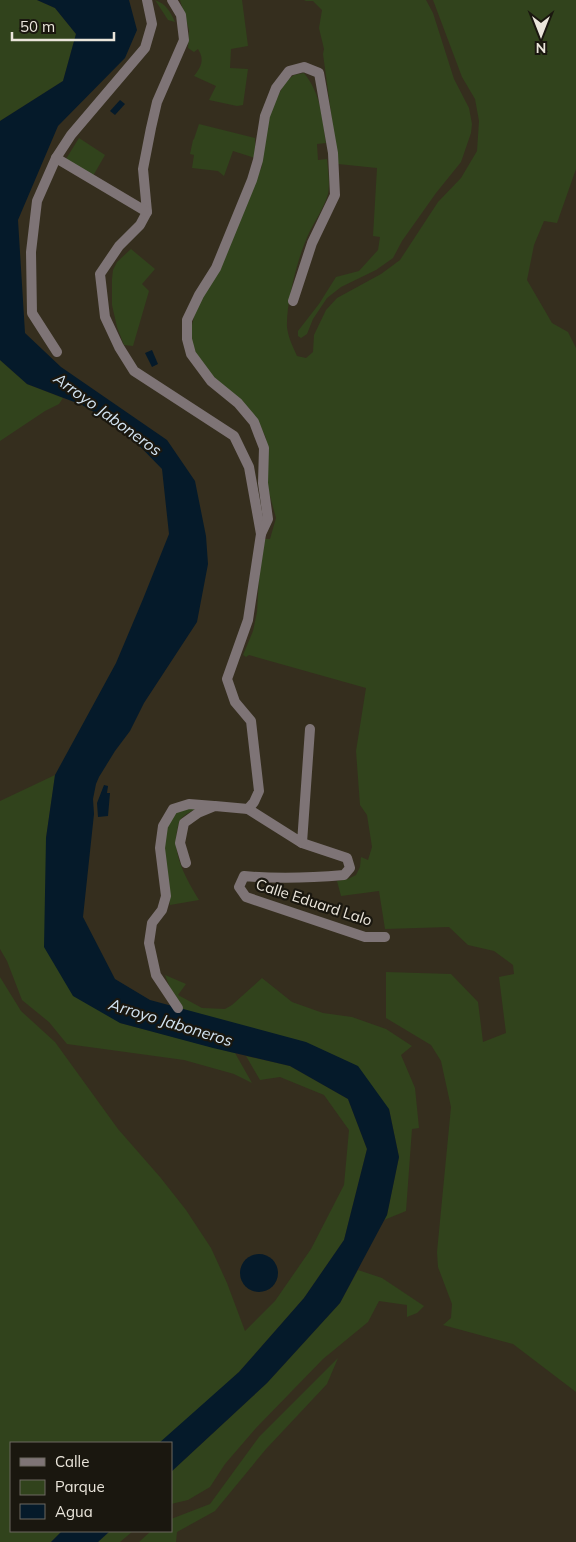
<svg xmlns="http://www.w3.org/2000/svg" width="576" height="1542" viewBox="0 0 576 1542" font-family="Mulish,sans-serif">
	<rect width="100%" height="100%" fill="#352e1e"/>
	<g fill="#31431c">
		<polygon points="0,0 37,0 55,8 76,34 63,81 0,121"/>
		<path d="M 155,0 C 166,4 170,11 175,22 L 168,20 Z"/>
		<path d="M 180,0 L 242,0 L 248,46 L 231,49 L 230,68 L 248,69 L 243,105 L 237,106 L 209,100 L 216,86 L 194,76 C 201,67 205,60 198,49 L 194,52 L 188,48 L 189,30 Z"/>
		<polygon points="304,0 426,0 433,13 454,79 469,108 472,124 471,133 461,162 436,193 402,241 393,258 376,270 341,287 327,298 313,319 307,334 301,338 298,336 298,331 319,304 336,277 359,271 378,250 380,237 373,236 377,168 338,164 323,54 324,49 319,28 322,10 313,1 306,1"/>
		<path d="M 433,0 L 576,0 L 576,169 L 557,223 L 544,221 L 534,245 L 527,280 L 552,323 L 568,332 L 576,348 L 576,1392 L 513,1344 L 443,1325 L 451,1318 L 452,1304 L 438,1267 L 437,1252 L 451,1107 L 441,1061 L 431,1045 L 386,1018 L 386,972 L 451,974 L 478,1002 L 483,1042 L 506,1033 L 499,977 L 514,974 L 513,965 L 494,951 L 468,945 L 449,927 L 385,929 L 379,891 L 341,896 L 337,881 L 348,879 L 356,875 L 360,867 L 361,857 L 368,860 L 372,847 L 367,815 L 360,805 L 356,751 L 366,688 L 249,655 L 246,657 L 243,655 L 253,631 L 257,612 L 259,577 L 265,539 L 270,539 L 276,518 L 267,485 L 266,438 L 257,419 L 220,385 L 192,350 L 191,329 L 197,305 L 246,203 L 262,166 L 263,140 L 267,118 L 285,82 L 294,75 L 304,73 C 321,94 322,117 326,143 L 317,144 L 318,160 L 327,159 C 328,170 330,184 328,194 C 323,211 312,224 306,240 C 297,261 286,304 287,327 C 288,337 293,347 297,356 L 306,358 L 313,352 L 314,335 L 326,310 L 337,298 L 381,274 L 400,260 L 438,202 L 461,178 L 477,151 L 479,121 L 475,99 L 462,77 Z"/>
		<polygon points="199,124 255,138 255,158 233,151 224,176 218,171 192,168 194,155 190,154 193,140 194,139"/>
		<polygon points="79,138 105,155 93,176 66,159"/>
		<polygon points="131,249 155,269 142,284 149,291 133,346 124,345 117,327 112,305 112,279 113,270 117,262"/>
		<polygon points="0,360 27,384 63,398 59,404 45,411 0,441"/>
		<polygon points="55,775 46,838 120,1023 235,1053 252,1083 234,1074 184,1060 67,1044 49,1022 22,1000 7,961 0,949 0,801"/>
		<path d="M 200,807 C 193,810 185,814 180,820 C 178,823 178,827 177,831 C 172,855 187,880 199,900 L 170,905 C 167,883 157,830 174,814 C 181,808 191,808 200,807 Z"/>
		<polygon points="165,975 186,984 178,995 202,1008 225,1009 232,1005 262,978 292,1002 323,1013 352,1017 386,1029 412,1046 401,1055 415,1088 419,1128 412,1129 406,1211 384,1220 387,1215 399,1157 389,1109 211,1018 182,1009 173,995"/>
		<polygon points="0,977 21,1011 55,1042 118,1129 160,1177 186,1210 211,1248 227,1283 245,1331 275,1301 311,1249 344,1185 349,1130 324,1095 280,1077 260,1080 246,1056 290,1066 348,1099 367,1149 344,1240 304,1298 239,1372 161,1443 11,1443 11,1531 62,1531 51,1542 0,1542"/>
		<polygon points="358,1270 382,1278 424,1306 417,1313 407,1317 407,1305 379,1301 368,1322 323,1359 256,1428 225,1464 210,1487 188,1500 171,1504 171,1472 267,1383 340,1303"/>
		<polygon points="338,1358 327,1384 266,1449 215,1511 177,1532 176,1542 139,1542 151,1531 171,1531 171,1519 210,1504 259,1437"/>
		<polygon points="110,1531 133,1531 120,1542 98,1542"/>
	</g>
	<g fill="#051a2a">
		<polygon points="37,0 129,0 137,30 125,58 58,126 18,220 25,333 61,367 167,440 195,481 206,536 208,564 197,622 144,703 130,731 115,751 99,777 96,784 93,799 94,814 83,917 115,979 150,1000 306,1042 358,1066 389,1109 399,1157 387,1215 340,1303 267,1383 171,1472 171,1443 159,1443 239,1372 304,1298 344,1240 367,1149 348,1099 290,1066 213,1048 120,1023 73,996 44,947 46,838 55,775 116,663 143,599 169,534 162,469 124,430 82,405 27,384 0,360 0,121 63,81 76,34 55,8"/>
		<polygon points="120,100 125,104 115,115 110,111"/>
		<polygon points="152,350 158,364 152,367 145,353"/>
		<polygon points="104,785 108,786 107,793 110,793 108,816 98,817 97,803"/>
		<circle cx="259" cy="1273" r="19"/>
		<polygon points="62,1531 110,1531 98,1542 51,1542"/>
	</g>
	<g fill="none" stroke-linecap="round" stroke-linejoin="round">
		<g stroke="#7e7476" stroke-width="10">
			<polyline points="172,0 181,15 184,40 157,102 151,128 143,169 147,212 140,225 119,246 100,274 105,317 119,347 134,371 234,436 249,467 261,534 248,620 227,679 235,702 251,721 259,791 254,802 248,809"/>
			<polyline points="56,158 147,212"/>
			<polyline points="57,352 32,313 31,252 37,201 56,158 71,135 145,48 152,24 147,0"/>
			<polyline points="261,534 268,519 263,483 264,448 254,422 238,403 211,381 191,354 187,339 187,320 199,295 216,268 252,180 258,160 265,116 276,88 289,71 304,67 319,73 333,153 335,195 312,243 293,301"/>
			<path d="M 302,843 L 347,858 L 350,868 L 344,875 C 310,878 277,879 244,876 L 239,887 L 246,897 L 365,937 L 385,937"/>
			<polyline points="186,863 180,843 184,823 198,813 215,806 248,809 302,843 310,729"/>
			<polyline points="178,1008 156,975 149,943 152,923 162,910 166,896 160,848 163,826 173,809 189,804 214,806"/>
		</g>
	</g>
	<g text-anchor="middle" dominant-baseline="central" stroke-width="4.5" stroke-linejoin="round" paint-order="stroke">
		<g font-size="15" fill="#eae5db" stroke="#1a170f">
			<text transform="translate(314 902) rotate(18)">Calle Eduard Lalo</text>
		</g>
		<g font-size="16" font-style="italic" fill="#d3e4f2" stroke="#1a170f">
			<text transform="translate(108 414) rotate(36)">Arroyo Jaboneros</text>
			<text transform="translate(171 1022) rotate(17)">Arroyo Jaboneros</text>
		</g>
	</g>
	<rect x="10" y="1442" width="162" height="90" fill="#1a170f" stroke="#6d6961"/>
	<rect x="20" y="1458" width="25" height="8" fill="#7e7476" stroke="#6d6961"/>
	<text x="55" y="1467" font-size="15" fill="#eae5db">Calle</text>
	<rect x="20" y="1480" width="25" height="15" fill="#31431c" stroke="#6d6961"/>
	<text x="55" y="1492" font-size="15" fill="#eae5db">Parque</text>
	<rect x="20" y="1504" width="25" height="15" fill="#051a2a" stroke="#6d6961"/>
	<text x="55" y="1517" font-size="15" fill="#eae5db">Agua</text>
	<g transform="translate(541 35) rotate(180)" stroke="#1a170f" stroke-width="4" paint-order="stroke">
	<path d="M0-4L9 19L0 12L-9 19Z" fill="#eae5db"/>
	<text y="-8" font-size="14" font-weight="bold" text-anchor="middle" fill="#eae5db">N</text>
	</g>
	<path d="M12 32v8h102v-8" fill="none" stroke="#eae5db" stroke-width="2.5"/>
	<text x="20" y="32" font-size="15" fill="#eae5db" stroke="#1a170f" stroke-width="4" paint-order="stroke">50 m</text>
</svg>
